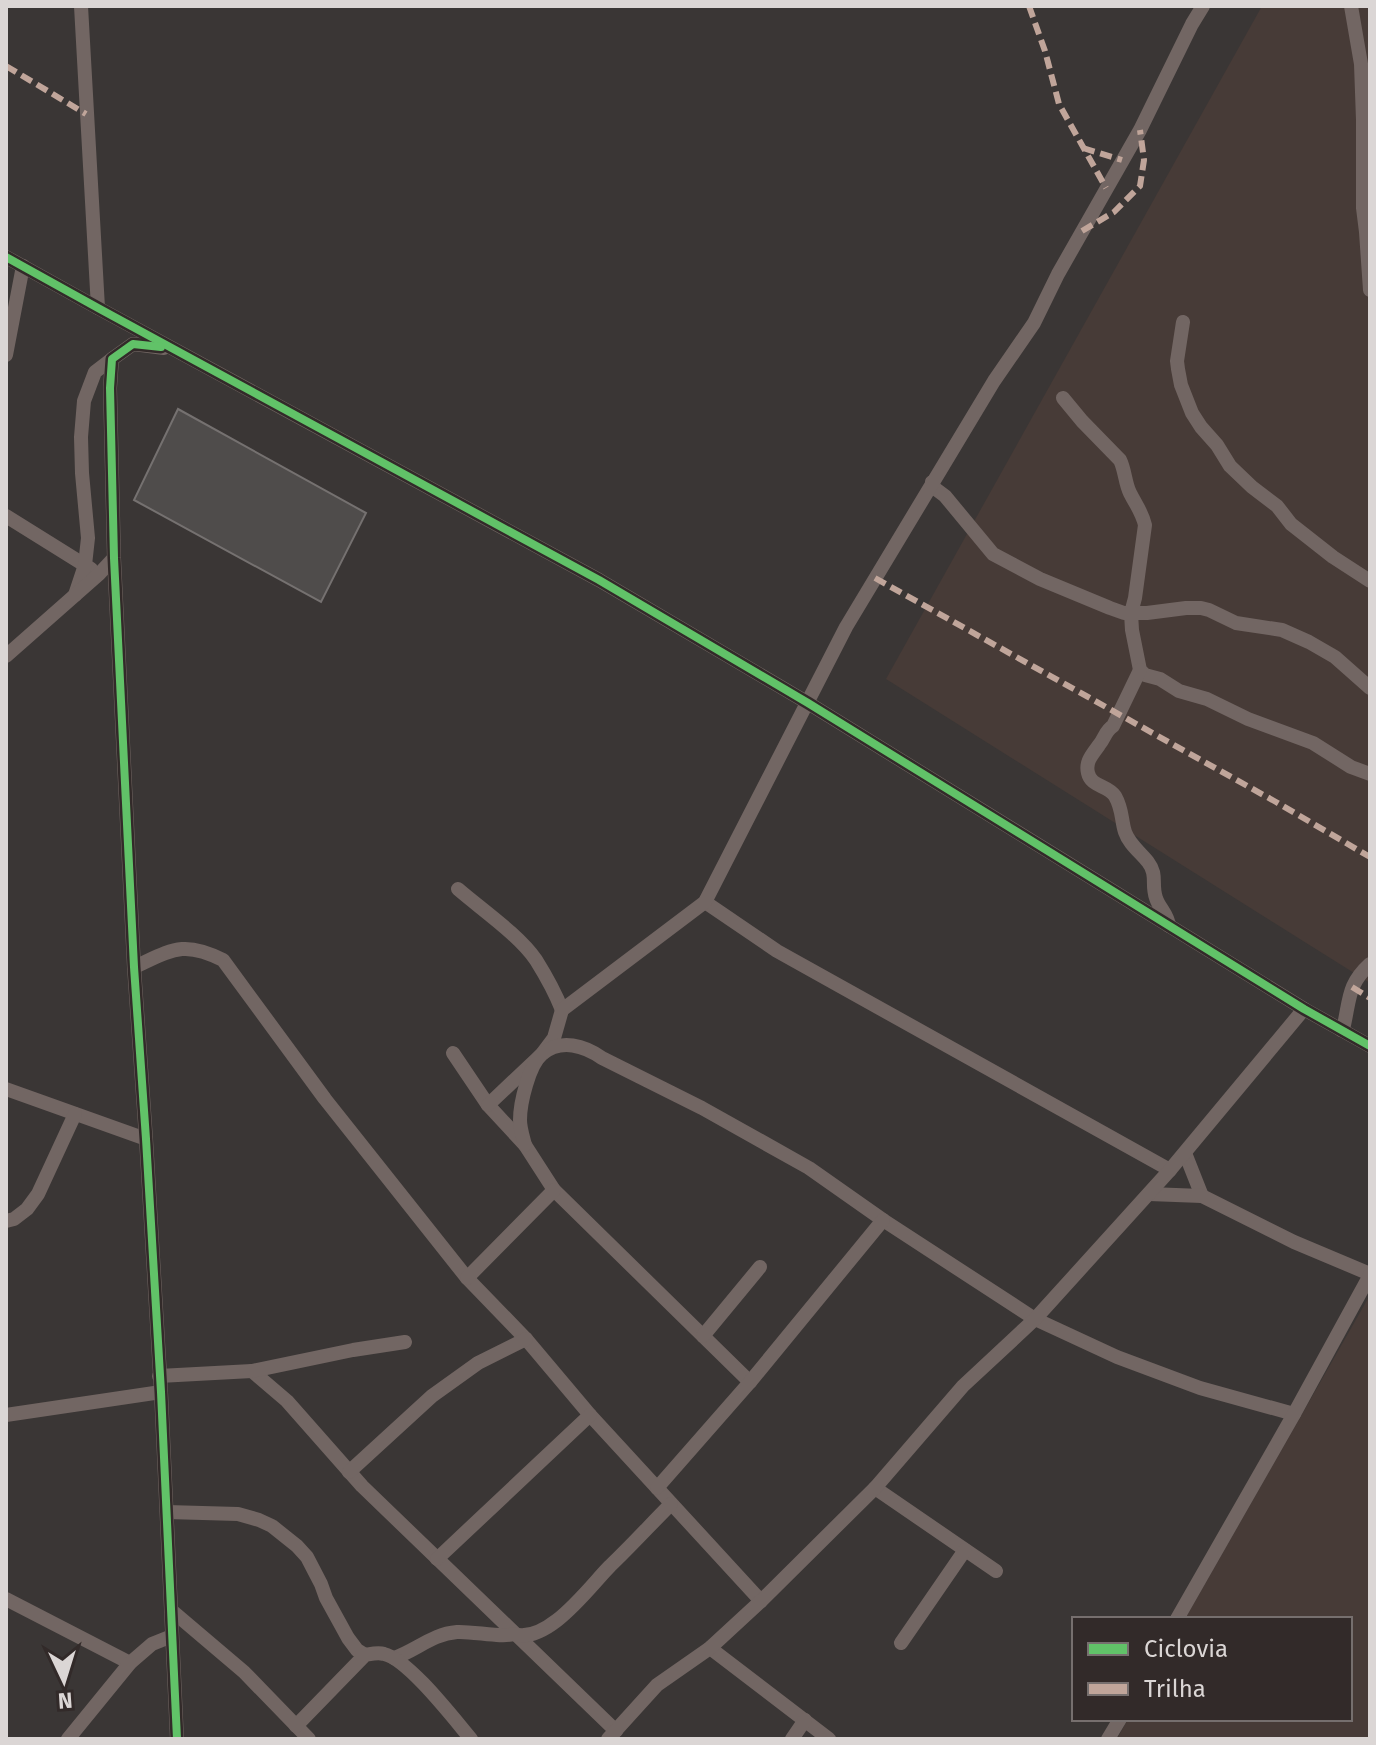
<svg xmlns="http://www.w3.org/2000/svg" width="1376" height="1745" viewBox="0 0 1376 1745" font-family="'Fira Sans',sans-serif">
	<rect width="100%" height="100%" fill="#3a3635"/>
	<g fill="#473b37">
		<polygon points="1262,6 1370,6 1370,983 886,679"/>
		<polygon points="1370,1295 1370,1739 1117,1739 1128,1719 1350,1719 1350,1619 1185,1619"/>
	</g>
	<polygon fill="#4f4c4b" stroke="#757170" stroke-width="2" points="178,409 366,513 321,602 134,500"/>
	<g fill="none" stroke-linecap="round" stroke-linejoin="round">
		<g stroke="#726663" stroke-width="14">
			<polyline points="81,6 98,308"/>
			<polyline points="1351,6 1361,64 1363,120 1363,208 1366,232 1370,290"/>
			<polyline points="6,257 98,308 599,580 808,703 1304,1009 1370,1046"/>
			<polyline points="1183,322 1177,361 1178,369 1181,385 1192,413 1201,427 1217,445 1230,466 1252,487 1277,506 1291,524 1333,557 1370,581"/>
			<polyline points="164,348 133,344 112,359 110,388 114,558 134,967 146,1139 161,1392 177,1739"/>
			<polyline points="6,355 23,266"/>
			<path d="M 1063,398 L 1082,421 L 1120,460 C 1125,470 1125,483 1130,493 C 1136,505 1142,512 1145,525 L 1135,598 L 1131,613 L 1132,630 L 1140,670 L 1145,675 L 1160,679 L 1179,691 L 1207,699 L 1248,719 L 1313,743 L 1351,767 L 1370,774"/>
			<polyline points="932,482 933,487 945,496 993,554 1040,579 1110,608 1124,613 1147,613 1186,608 1201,608 1209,610 1236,623 1282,630 1309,642 1335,657 1370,688"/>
			<polyline points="6,516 91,569"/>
			<polyline points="75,595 85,565 88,538 82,473 81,437 84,401 95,372 112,359"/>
			<polyline points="6,656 99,574 114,558"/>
			<path d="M 1140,670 L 1113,726 C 1105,731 1105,738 1099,745 C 1093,754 1085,761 1088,773 C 1091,787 1108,785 1115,796 C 1123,810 1121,820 1125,832 C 1129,844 1140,852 1148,862 C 1158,875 1151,884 1156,898 C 1159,908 1168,914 1169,926"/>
			<path d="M 458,889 C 481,909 519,935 536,960 C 546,976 555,992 562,1010"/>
			<polyline points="705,902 777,951 1170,1170"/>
			<path d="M 134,967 C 172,950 183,940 223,960 L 325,1099 L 467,1278 L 526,1339 L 590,1415 L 761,1601"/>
			<path d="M 1341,1030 L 1344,1025 C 1350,998 1348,984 1370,964"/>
			<polyline points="453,1053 488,1105 525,1145 554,1190 750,1382"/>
			<polyline points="6,1089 146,1139"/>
			<polyline points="488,1105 542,1054 554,1038 562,1010 705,902 846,627 994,381 1034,323 1058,274 1140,130 1192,24 1203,6"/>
			<path d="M 525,1145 C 523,1137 520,1128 520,1120 C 520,1103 529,1065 542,1054 C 561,1038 585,1046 602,1058 L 702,1108 L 809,1168 L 883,1220 L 1035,1319 L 1117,1357 L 1200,1388 L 1294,1414"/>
			<polyline points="1185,1153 1202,1196"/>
			<polyline points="1149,1194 1202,1196 1294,1242 1370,1274"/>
			<polyline points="6,1221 14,1219 27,1209 38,1194 75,1114"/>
			<polyline points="467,1278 554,1190"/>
			<polyline points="703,1336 760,1267"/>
			<polyline points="252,1371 287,1401 362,1486 616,1731"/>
			<polyline points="159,1376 252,1371 353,1350 405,1342"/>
			<polyline points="6,1415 161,1392"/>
			<polyline points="349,1472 432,1396 478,1363 526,1339"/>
			<polyline points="657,1488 750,1382 883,1220"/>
			<polyline points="875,1488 996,1571"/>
			<polyline points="167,1512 238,1514 259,1520 272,1526 297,1546 307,1557 321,1584 326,1598 348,1638 357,1650 365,1655"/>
			<polyline points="437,1559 590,1415"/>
			<polyline points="6,1599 130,1663"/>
			<polyline points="171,1610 244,1672 309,1739"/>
			<polyline points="1177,1619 1294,1414 1370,1275"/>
			<polyline points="901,1643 965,1550"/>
			<polyline points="710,1648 829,1739"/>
			<path d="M 394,1658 C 417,1650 432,1634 457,1632 C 472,1631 503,1638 513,1634 C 548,1645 589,1587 610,1566 C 631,1546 651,1524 671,1504"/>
			<path d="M 296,1726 L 365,1655 C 371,1654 378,1652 384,1654 C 408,1659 454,1719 471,1739"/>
			<polyline points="68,1739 130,1663 152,1644 172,1636"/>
			<polyline points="608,1739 657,1685 710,1648 761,1601 875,1488 963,1386 1035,1319 1170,1170 1304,1009"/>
			<polyline points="792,1739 805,1720"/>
			<polyline points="1108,1739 1120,1719"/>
		</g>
		<g stroke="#c0a59a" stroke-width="6" stroke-dasharray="12 6" stroke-linecap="butt">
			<polyline points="1029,6 1045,51 1059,104 1106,188"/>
			<polyline points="6,66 86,114"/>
			<polyline points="1083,148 1122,160"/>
			<polyline points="1082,231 1114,212 1140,186 1144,160 1140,130"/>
			<polyline points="875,578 1276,802 1370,857"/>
			<polyline points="1352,987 1370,998"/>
		</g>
		<defs>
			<g id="cycleway">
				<polyline points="6,257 98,308 599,580 808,703 1304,1009 1370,1046"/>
				<polyline points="161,347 133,344 112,359 110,388 114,558 134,967 146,1139 161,1392 177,1739"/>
			</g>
		</defs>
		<use href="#cycleway" stroke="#322a29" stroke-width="13"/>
		<use href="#cycleway" stroke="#61c268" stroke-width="8"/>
	</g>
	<rect width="1376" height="1745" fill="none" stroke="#dbd6d5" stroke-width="16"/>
	<rect x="1072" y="1617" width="280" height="104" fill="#322a29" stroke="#766f6e" stroke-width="2"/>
	<rect x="1088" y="1643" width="40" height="12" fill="#61c268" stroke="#766f6e" stroke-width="2"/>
	<text x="1144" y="1657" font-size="24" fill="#dbd6d5">Ciclovia</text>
	<rect x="1088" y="1683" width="40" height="12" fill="#c0a59a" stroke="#766f6e" stroke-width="2"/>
	<text x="1144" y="1697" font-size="24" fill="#dbd6d5">Trilha</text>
	<g transform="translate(64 1681) rotate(176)" stroke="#322a29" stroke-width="6" paint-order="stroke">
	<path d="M0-6L14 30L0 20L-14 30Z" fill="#dbd6d5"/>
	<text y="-12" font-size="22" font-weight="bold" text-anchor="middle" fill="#dbd6d5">N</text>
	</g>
</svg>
